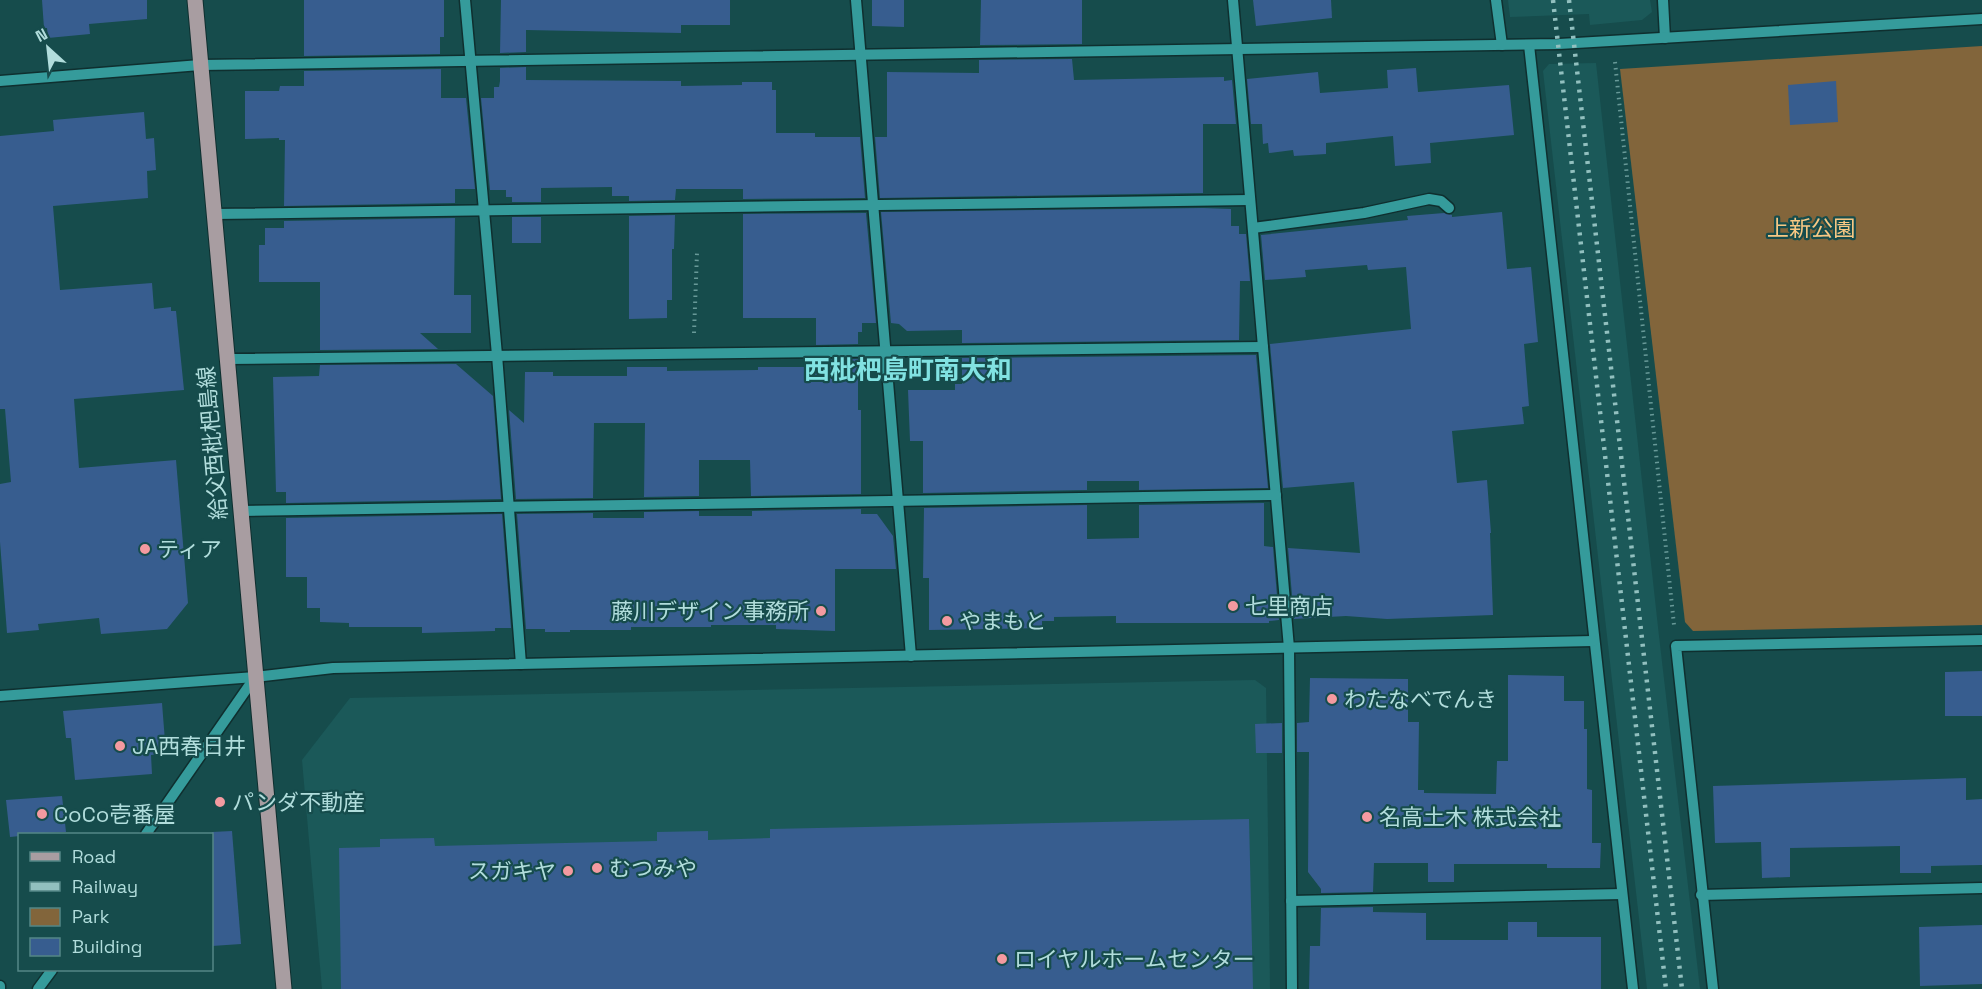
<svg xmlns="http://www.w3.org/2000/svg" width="1982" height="989" viewBox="0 0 1982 989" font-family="'Space Grotesk','Noto Sans JP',sans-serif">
	<rect width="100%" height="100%" fill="#164c4c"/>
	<g fill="#1b5959">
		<polygon points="1508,0 1650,0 1652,12 1642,20 1590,25 1589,14 1510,17"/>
		<polygon points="1596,63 1659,636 1700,989 1647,989 1543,71 1549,64"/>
		<polygon points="1255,680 1266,688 1270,989 322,989 302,760 350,698"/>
	</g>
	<polygon fill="#82653b" points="1982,46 1982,625 1693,631 1685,622 1620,69"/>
	<g fill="#375d8f">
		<polygon points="42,0 147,0 147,19 89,24 90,34 48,38 47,28 44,28"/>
		<polygon points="304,0 444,0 444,37 440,37 440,54 304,56"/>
		<polygon points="501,0 730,0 730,25 681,25 681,33 526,30 526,52 500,53"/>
		<polygon points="872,0 904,0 904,27 872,26"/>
		<polygon points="981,0 1082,0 1082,44 980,45"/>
		<polygon points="1253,0 1331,0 1332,18 1256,26"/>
		<polygon points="1072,59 1074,80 1224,77 1224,81 1232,80 1236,124 1203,124 1203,193 880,198 875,137 887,137 887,72 979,73 979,60"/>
		<polygon points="526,67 526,80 681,81 681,86 742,85 742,82 772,82 772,90 776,90 776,133 815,133 815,137 860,137 865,198 743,199 743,189 676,189 675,200 629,201 629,196 612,196 612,187 541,188 541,202 512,202 512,197 506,197 506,190 490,190 481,98 494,98 494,87 499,87 500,81 500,68"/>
		<polygon points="1416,68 1418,92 1509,85 1514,135 1430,143 1431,163 1395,166 1393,136 1326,143 1326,154 1294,156 1293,150 1269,153 1268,143 1263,144 1262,124 1251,124 1247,79 1318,72 1320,93 1388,88 1387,70"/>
		<polygon points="441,69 441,98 466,98 475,189 455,189 455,203 284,206 285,140 279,140 279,138 245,139 245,91 279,91 280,86 304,86 304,71"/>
		<polygon points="1836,81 1838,122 1790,125 1788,85"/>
		<polygon points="144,112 146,139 154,138 156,170 147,171 148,198 53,206 60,290 152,283 154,309 171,307 171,311 176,311 184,390 74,399 79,468 176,460 188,603 167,629 101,634 99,618 38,624 39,630 7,633 0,542 0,484 11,482 5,409 0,409 0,136 54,131 53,120"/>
		<polygon points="1203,208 1231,209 1231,226 1239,226 1239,234 1246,234 1250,281 1240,281 1239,340 962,343 962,330 907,331 899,324 891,323 881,212"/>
		<polygon points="1502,212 1507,269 1531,267 1538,342 1524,344 1529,406 1522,407 1524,424 1452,431 1457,483 1487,480 1491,533 1490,533 1493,615 1387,619 1346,616 1294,619 1288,548 1360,553 1354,482 1283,488 1270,344 1411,329 1406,267 1368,270 1367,265 1305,270 1306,277 1265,280 1261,235 1408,220 1407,216 1444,213 1452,215 1452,217"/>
		<polygon points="866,213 876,323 862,323 862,332 858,332 858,344 816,345 816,318 743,318 743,214"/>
		<polygon points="675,215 674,249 672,249 672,300 667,300 667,318 629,319 629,216"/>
		<rect x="512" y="217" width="29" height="26"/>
		<polygon points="455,218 454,295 471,295 471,333 420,333 438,349 320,350 320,282 259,282 259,245 265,245 265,228 284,228 284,221"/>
		<polygon points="1256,355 1268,488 1139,490 1139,481 1087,481 1087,490 923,493 923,441 910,441 908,390 955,390 955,384 962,384 962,358"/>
		<polygon points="858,359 858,410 861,410 861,494 751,496 750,460 699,460 699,496 644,497 645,423 594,423 593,498 516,499 509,410 524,423 525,372 553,372 553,376 627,376 627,367 667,367 667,371 758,370 758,367 816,367 816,360"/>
		<polygon points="456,364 493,396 501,499 286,503 286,492 276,492 273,377 319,376 320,365"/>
		<polygon points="1264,503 1264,546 1273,547 1279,620 1269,621 1269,623 1116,623 1116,616 1054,617 1054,621 1042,621 1042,628 929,630 929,578 923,578 924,508 1087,505 1087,539 1139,538 1139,505"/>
		<polygon points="861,509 861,514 877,514 893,536 896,569 835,569 835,631 776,629 776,625 711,625 711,627 631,627 631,630 570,630 570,632 545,632 545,629 526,629 517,514 593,513 593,518 644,518 644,512 699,511 699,516 752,516 752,511"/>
		<polygon points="502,514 511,628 495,628 495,631 422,633 422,627 349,627 349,623 320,622 320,608 307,608 307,577 286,577 286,518"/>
		<polygon points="1982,671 1982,716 1945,716 1945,672"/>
		<polygon points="1508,675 1564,676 1564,701 1584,701 1584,729 1587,729 1587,789 1592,790 1592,843 1601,843 1600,868 1547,868 1547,864 1454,864 1454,882 1428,882 1428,863 1374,863 1373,892 1321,893 1321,889 1308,872 1309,752 1297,752 1297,723 1309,722 1310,678 1408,679 1408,722 1419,722 1418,790 1424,790 1424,793 1496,794 1497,761 1508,761"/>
		<polygon points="162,703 166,754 151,755 152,774 75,780 71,738 66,738 63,711"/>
		<polygon points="1282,723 1282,753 1256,753 1255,724"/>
		<polygon points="1966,778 1966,800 1982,799 1982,865 1931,866 1931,873 1900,873 1900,846 1790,848 1790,877 1762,878 1761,842 1715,843 1713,786"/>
		<polygon points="62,796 66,832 20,834 20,836 10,837 6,800"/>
		<polygon points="1249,819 1253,989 341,989 339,848 380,847 380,839 434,838 435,846 657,841 657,832 708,831 708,840 770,838 770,829"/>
		<polygon points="232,831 241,944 212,946 212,832"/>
		<polygon points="1373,907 1373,912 1426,913 1426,940 1508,940 1508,922 1537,922 1537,937 1601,937 1601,989 1309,989 1310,946 1320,946 1321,908"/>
		<polygon points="1982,925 1982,984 1920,986 1919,927"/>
	</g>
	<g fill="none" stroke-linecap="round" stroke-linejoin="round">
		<defs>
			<g id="minor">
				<polyline points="465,0 497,355 521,664"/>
				<polyline points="856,0 911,656"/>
				<polyline points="1233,0 1289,648 1292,989"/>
				<polyline points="1496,0 1502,45"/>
				<polyline points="1663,0 1665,38"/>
				<polyline points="1529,45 1633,989"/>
				<polyline points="0,81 200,65 1559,44 1982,19"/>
				<polyline points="214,214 1250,200"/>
				<polyline points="1253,228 1364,213 1429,199 1441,201 1449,208"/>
				<polyline points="227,359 1263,347"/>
				<polyline points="240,511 1276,495"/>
				<polyline points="0,696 255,677 333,668 1593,641"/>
				<polyline points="146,834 255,677"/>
				<polyline points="1701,895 1982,888"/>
				<polyline points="1291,901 1622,894"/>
				<polyline points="0,986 0,989"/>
				<polyline points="38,989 52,970"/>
				<polyline points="1713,989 1676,646 1982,640"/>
			</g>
			<polyline id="major" points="195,0 284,989"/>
		</defs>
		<use href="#minor" stroke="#0f2f2f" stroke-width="13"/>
		<use href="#major" stroke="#0f2f2f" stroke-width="17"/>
		<g stroke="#689998" stroke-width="4" stroke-dasharray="1.5 4.5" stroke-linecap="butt">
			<polyline points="1615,62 1674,625"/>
			<polyline points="694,333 697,253"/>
		</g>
		<use href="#minor" stroke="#359b9b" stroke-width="10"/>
		<use href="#major" stroke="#a89da1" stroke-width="15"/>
		<g stroke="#92c0bf" stroke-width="4.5" stroke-dasharray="3 6" stroke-linecap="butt">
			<polyline points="1553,0 1666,989"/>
			<polyline points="1569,0 1682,989"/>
		</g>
	</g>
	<g fill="#f49aa0" stroke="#164c4c" stroke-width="2">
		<circle cx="145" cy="549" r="6"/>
		<circle cx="1233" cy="606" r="6"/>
		<circle cx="821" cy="611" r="6"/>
		<circle cx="947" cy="621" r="6"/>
		<circle cx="1332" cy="699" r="6"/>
		<circle cx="120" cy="746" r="6"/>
		<circle cx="220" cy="802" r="6"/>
		<circle cx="42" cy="814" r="6"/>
		<circle cx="1367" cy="817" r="6"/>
		<circle cx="597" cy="868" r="6"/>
		<circle cx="568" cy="871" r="6"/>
		<circle cx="1002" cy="959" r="6"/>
	</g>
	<g text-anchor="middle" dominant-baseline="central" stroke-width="4.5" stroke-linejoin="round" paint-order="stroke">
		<g font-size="22" fill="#f8c884" stroke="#164c4c">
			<text x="1811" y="228">上新公園</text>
		</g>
		<g font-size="22" fill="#b1dddc" stroke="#164c4c">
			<text transform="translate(212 443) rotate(-95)">給父西枇杷島線</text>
		</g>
		<g font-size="22" fill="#b1dddc" stroke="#164c4c" text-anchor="start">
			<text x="157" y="549">ティア</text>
			<text x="1245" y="606">七里商店</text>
			<text x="809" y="611" text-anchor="end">藤川デザイン事務所</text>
			<text x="959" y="621">やまもと</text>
			<text x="1344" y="699">わたなべでんき</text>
			<text x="132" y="746">JA西春日井</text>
			<text x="232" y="802">パンダ不動産</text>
			<text x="54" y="814">CoCo壱番屋</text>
			<text x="1379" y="817">名高土木 株式会社</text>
			<text x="609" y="868">むつみや</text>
			<text x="556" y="871" text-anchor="end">スガキヤ</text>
			<text x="1014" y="959">ロイヤルホームセンター</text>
		</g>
		<g font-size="26" font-weight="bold" fill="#81e2e2" stroke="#164c4c">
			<text x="908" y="370">西枇杷島町南大和</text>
		</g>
	</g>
	<rect x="18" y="833" width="195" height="138" fill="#164c4c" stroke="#548686" stroke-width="1.5"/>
	<rect x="30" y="852" width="30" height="9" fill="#a89da1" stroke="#548686" stroke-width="1.5"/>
	<text x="72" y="863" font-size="18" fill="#b1dddc">Road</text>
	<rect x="30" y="882" width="30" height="9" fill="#92c0bf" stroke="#548686" stroke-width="1.5"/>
	<text x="72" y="893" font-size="18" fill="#b1dddc">Railway</text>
	<rect x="30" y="908" width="30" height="18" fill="#82653b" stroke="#548686" stroke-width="1.5"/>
	<text x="72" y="923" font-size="18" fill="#b1dddc">Park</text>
	<rect x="30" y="938" width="30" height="18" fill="#375d8f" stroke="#548686" stroke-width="1.5"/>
	<text x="72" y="953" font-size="18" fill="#b1dddc">Building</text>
	<g transform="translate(48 48) rotate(333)" stroke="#164c4c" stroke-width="4.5" paint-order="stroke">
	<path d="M0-4.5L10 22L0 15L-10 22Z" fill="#b1dddc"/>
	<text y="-9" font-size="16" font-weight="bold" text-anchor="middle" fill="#b1dddc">N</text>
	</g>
</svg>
